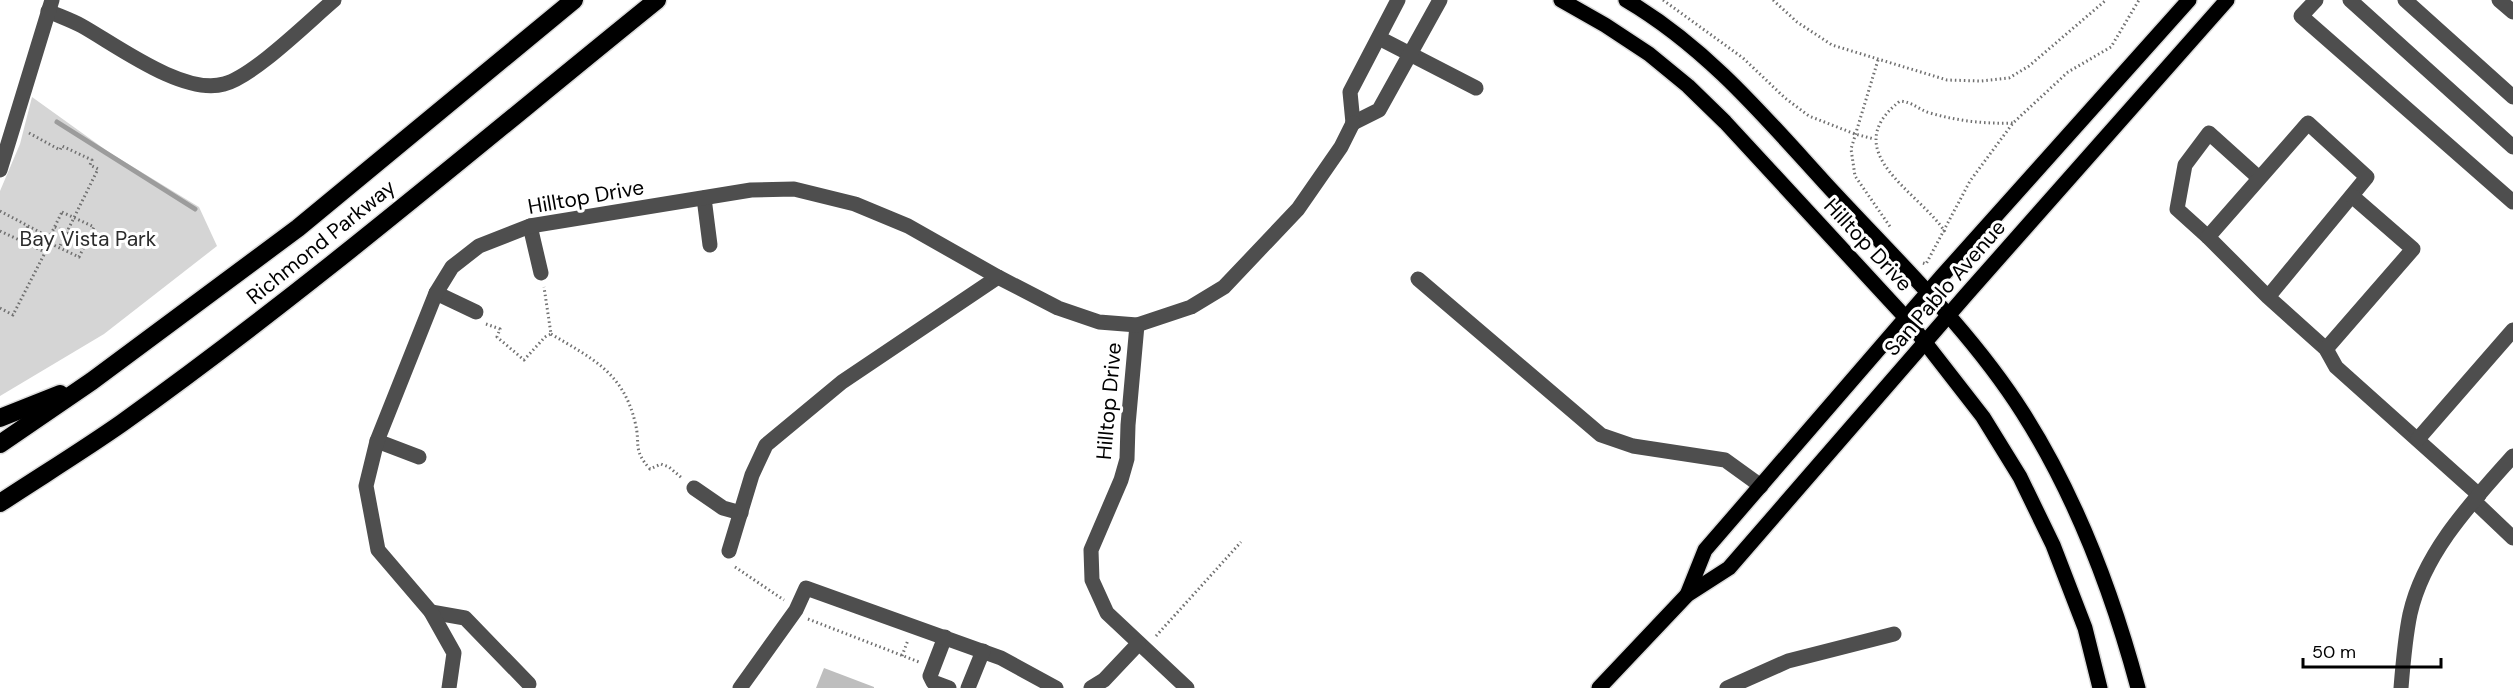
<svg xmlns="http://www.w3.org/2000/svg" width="2513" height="688" viewBox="0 0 2513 688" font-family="'DM Sans',sans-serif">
	<rect width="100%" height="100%" fill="#fff"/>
	<polygon fill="#d5d5d5" points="32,97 110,153 199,207 217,246 104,334 0,396 0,191 20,144"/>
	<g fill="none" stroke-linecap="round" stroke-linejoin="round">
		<polyline stroke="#9c9c9c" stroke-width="5" points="57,122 195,209"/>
	</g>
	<polygon fill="#bebebe" points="824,668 874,687 874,688 816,688"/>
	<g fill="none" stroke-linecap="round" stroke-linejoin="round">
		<defs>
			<g id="major">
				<polyline points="1561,0 1605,25 1649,54 1688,86 1725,122 1906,318 1983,417 2020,477 2053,545 2085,628 2100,688"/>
				<path d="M 1626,0 C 1706,47 1764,116 1825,183 C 1893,257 1969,328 2023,413 C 2077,498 2112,591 2138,688"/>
				<polyline points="1687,595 1705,550 1942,276 2189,0"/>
				<polyline points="1599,688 1687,595 1729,568 1966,295 2227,0"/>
			</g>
			<g id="highway">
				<polyline points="0,418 60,394"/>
				<polyline points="0,444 92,381 298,228 574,0"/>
				<path d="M 0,503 C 41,476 82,451 122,423 C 307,291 480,143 657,0"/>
			</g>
		</defs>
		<use href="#major" stroke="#dbdbdb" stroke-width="18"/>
		<use href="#highway" stroke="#dbdbdb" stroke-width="21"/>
		<g stroke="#707070" stroke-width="3" stroke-dasharray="1.5 3" stroke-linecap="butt">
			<polyline points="1663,0 1743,58 1785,98 1809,116 1855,134 1874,139"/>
			<polyline points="1773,0 1797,22 1832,45 1947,80 1981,81 2009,78 2029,66 2106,0"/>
			<polyline points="1878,60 1851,149 1855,176 1891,228"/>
			<polyline points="29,133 60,150 62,146 92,160 90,165 98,169 59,248"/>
			<polyline points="0,211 49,237"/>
			<polygon points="62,212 94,227 79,257 47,242"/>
			<polyline points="55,227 86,242"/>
			<polyline points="0,231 45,252"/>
			<path d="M 1945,232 C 1920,192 1835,152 1900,101 C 1913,102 1919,110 1930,113 C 1958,121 1984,124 2013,123"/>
			<polyline points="21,240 28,226"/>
			<polyline points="1923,263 1926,264 1970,181 2013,123 2068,72 2111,47 2139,0"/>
			<polyline points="0,308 13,315 50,243"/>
			<polyline points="486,324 500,329 497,337 524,360 545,337 551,334 544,287"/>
			<path d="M 551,334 C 591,358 623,372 635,422 C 641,445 632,449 650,469 L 661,464 L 669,467 L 683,479"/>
			<polyline points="735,567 784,600"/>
			<polyline points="808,619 919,662"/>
			<polyline points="1156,636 1241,542"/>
			<polyline points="902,656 908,640"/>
		</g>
		<g stroke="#4e4e4e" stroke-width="15">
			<polyline points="2316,0 2301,16 2513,202"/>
			<polyline points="2350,0 2513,147"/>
			<polyline points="2405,0 2513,97"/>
			<polyline points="2499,0 2513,12"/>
			<path d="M 48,11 C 59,16 71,20 82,26 C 116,45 184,96 224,84 C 254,76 309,21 334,0"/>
			<polyline points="1379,38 1476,88"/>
			<polyline points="1353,123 1379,110 1440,0"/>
			<polyline points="1353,123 1350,92 1398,0"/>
			<polyline points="0,170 52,0"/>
			<polyline points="704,198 710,245"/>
			<polyline points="530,226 541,273"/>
			<polyline points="2208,237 2177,209 2185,165 2209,133 2259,178"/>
			<polyline points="1418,279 1601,435 1633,446 1725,460 1761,486"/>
			<polyline points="436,293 476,312"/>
			<polyline points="2268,297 2367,177 2308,123 2208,237 2268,297 2326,349 2336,367 2479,495"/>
			<polyline points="1137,325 1128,425 1127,459 1121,480 1091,550 1092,580 1107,613 1187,688"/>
			<polyline points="2326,349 2413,249 2352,196"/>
			<polyline points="2418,439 2513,330"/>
			<polyline points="377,441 419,457"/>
			<polyline points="694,488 723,508 741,513"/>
			<polyline points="2474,501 2513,538"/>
			<polyline points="729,551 752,475 766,445 842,382 998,277"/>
			<polyline points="431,612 465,618 529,684"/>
			<polyline points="945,637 930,676 933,682 949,688"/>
			<polyline points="449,688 454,653 431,612 378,550 366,486 377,441 436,293 452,267 479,246 530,226 751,190 794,189 855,204 908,226 998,277 1058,308 1099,322 1137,325 1191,307 1224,287 1298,209 1341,147 1353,123"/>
			<polyline points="740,688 796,610 806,588 1001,658 1056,688"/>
			<polyline points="968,688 983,651"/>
			<polyline points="1091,688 1104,680 1138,644"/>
			<polyline points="1727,688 1788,661 1894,634"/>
			<path d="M 2401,688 C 2403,663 2405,638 2410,614 C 2424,552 2472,502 2513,456"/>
		</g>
		<use href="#major" stroke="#000" stroke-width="15"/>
		<use href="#highway" stroke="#000" stroke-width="18"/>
	</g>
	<g text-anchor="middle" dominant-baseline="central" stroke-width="6" stroke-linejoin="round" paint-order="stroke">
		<g font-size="21" fill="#000" stroke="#fff">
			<text transform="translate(586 197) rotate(-10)">Hilltop Drive</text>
			<text transform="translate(321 242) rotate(-39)">Richmond Parkway</text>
			<text transform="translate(1868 245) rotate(47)">Hilltop Drive</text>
			<text transform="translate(1945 288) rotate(-49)">San Pablo Avenue</text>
			<text transform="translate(1109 401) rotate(-85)">Hilltop Drive</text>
		</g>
		<g font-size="21" fill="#2c2c2c" stroke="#fff">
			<text x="88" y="239">Bay Vista Park</text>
		</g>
	</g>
	<path d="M2303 658v9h138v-9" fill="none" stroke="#000000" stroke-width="3"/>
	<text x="2312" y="658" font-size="18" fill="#000000" stroke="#ffffff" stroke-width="4.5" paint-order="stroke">50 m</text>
</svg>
